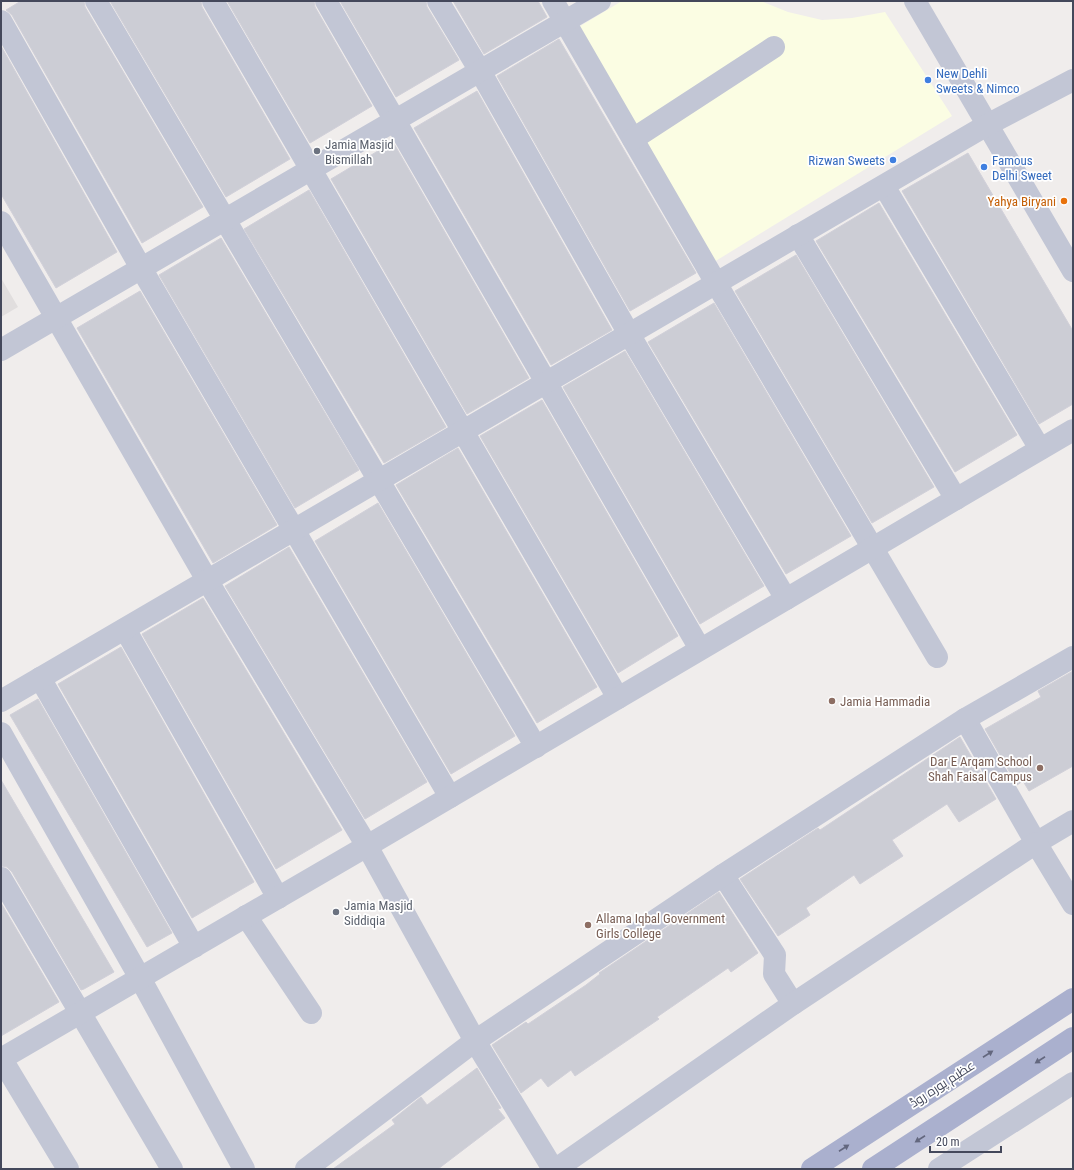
<svg xmlns="http://www.w3.org/2000/svg" width="1074" height="1170" viewBox="0 0 1074 1170" font-family="'Roboto Condensed',Cairo,sans-serif">
	<rect width="100%" height="100%" fill="#f0edec"/>
	<polygon fill="#fbfde3" points="622,1 761,1 788,12 822,20 852,18 885,12 952,116 714,262 577,28"/>
	<polygon fill="#e1dede" points="1,278 18,307 1,317"/>
	<g fill="#cccdd5" stroke="#d1d0d9">
		<polygon points="21,1 84,1 85,7 203,207 142,243 12,15 6,10"/>
		<polygon points="110,1 201,1 202,7 290,159 226,197"/>
		<polygon points="227,1 314,1 315,7 372,106 310,143"/>
		<polygon points="340,1 426,1 427,7 459,60 396,97"/>
		<polygon points="453,1 538,1 547,17 484,54"/>
		<polygon points="559,39 696,273 630,311 497,76"/>
		<polygon points="1,46 117,252 56,288 1,194"/>
		<polygon points="477,91 612,330 551,365 414,128"/>
		<polygon points="393,142 529,378 467,414 331,179"/>
		<polygon points="968,153 1073,331 1073,404 1039,424 902,191"/>
		<polygon points="309,190 446,427 384,463 244,229"/>
		<polygon points="879,203 1017,435 955,472 816,241"/>
		<polygon points="221,238 359,470 295,508 159,275"/>
		<polygon points="796,255 934,487 872,523 735,291"/>
		<polygon points="140,291 277,525 213,563 77,328"/>
		<polygon points="714,303 851,536 786,574 648,342"/>
		<polygon points="625,351 764,586 700,624 563,387"/>
		<polygon points="542,400 678,636 618,673 480,436"/>
		<polygon points="458,448 597,687 537,723 396,485"/>
		<polygon points="378,503 515,736 451,774 315,541"/>
		<polygon points="289,547 427,782 365,819 225,586"/>
		<polygon points="203,598 342,830 276,869 142,634"/>
		<polygon points="121,647 254,882 192,918 58,684"/>
		<polygon points="1073,671 1073,766 1029,791 1023,781 1017,785 985,729 1041,697 1038,691"/>
		<polygon points="38,699 172,933 147,947 10,715"/>
		<polygon points="960,737 996,799 959,822 947,804 892,840 903,856 860,884 854,875 806,908 810,915 778,936 740,879 818,828 820,830"/>
		<polygon points="1,780 114,972 84,989 81,990 12,872 7,867 1,866"/>
		<polygon points="719,892 758,953 731,972 728,968 657,1017 659,1019 575,1076 571,1070 548,1087 541,1078 521,1093 492,1045 526,1022 528,1024 586,985 600,974 599,973"/>
		<polygon points="1,903 59,1002 1,1036"/>
		<polygon points="477,1068 501,1108 498,1109 505,1118 438,1169 333,1169 395,1124 392,1120 421,1097 427,1105"/>
	</g>
	<g fill="none" stroke-linecap="round" stroke-linejoin="round">
		<g stroke="#c2c6d5" stroke-width="22">
			<path d="M 96,1 C 241,250 391,497 536,747"/>
			<polyline points="213,1 618,698"/>
			<polyline points="326,1 700,649"/>
			<polyline points="438,1 480,71 629,334 786,599"/>
			<polyline points="553,1 716,283 937,657"/>
			<polyline points="915,1 1073,271"/>
			<polyline points="1,21 141,268 450,797"/>
			<polyline points="633,139 774,47"/>
			<polyline points="884,186 1040,449"/>
			<polyline points="1,222 207,580 367,846 475,1041 553,1169"/>
			<polyline points="798,235 956,499"/>
			<polyline points="1,350 600,1"/>
			<polyline points="125,629 278,898"/>
			<polyline points="40,678 194,947"/>
			<polyline points="1,701 987,125 1073,80"/>
			<polyline points="965,719 1036,843 1073,821"/>
			<polyline points="1,733 140,978 244,1169"/>
			<polyline points="723,875 775,955 774,974 793,1004"/>
			<polyline points="1,878 172,1169"/>
			<polyline points="246,916 311,1013"/>
			<polyline points="1,1058 68,1169"/>
			<polyline points="1,1059 367,846 1073,430"/>
			<polyline points="306,1169 475,1041 723,875 965,719 1073,657"/>
			<polyline points="556,1169 793,1004 1036,843 1073,904"/>
			<polyline points="939,1169 1073,1083"/>
		</g>
		<g stroke="#aab0ce" stroke-width="22">
			<polyline points="812,1169 1073,999"/>
			<polyline points="873,1169 1073,1038"/>
		</g>
	</g>
	<defs><path id="oneway-solid" d="M-6-.8H1V-3.2L6.5 0L1 3.2V.8H-6Z"/></defs>
	<g fill="#63677e">
		<use href="#oneway-solid" transform="translate(988 1054) rotate(-33)"/>
		<use href="#oneway-solid" transform="translate(1040 1060) rotate(147)"/>
		<use href="#oneway-solid" transform="translate(920 1139) rotate(147)"/>
		<use href="#oneway-solid" transform="translate(844 1148) rotate(-33)"/>
	</g>
	<g fill="#3f7fe0" stroke="#fff" stroke-width="1.5">
		<circle cx="928" cy="80" r="4"/>
		<circle cx="893" cy="160" r="4"/>
		<circle cx="984" cy="167" r="4"/>
	</g>
	<g fill="#6b7280" stroke="#fff" stroke-width="1.5">
		<circle cx="317" cy="151" r="4"/>
		<circle cx="336" cy="912" r="4"/>
	</g>
	<circle fill="#e8710a" stroke="#fff" stroke-width="1.5" cx="1064" cy="201" r="4"/>
	<g fill="#8d6e63" stroke="#fff" stroke-width="1.5">
		<circle cx="832" cy="701" r="4"/>
		<circle cx="1040" cy="768" r="4"/>
		<circle cx="588" cy="925" r="4"/>
	</g>
	<g text-anchor="middle" dominant-baseline="central" stroke-width="3.5" stroke-linejoin="round" paint-order="stroke">
		<g font-size="13" fill="#366cbe" stroke="#fff" text-anchor="start">
			<text x="936" y="73">New Dehli<tspan x="936" dy="15">Sweets &amp; Nimco</tspan></text>
			<text x="885" y="160" text-anchor="end">Rizwan Sweets</text>
			<text x="992" y="160">Famous<tspan x="992" dy="15">Delhi Sweet</tspan></text>
		</g>
		<g font-size="13" fill="#5b616d" stroke="#fff" text-anchor="start">
			<text x="325" y="144">Jamia Masjid<tspan x="325" dy="15">Bismillah</tspan></text>
			<text x="344" y="905">Jamia Masjid<tspan x="344" dy="15">Siddiqia</tspan></text>
		</g>
		<g font-size="13" fill="#c56008" stroke="#fff" text-anchor="end">
			<text x="1056" y="201">Yahya Biryani</text>
		</g>
		<g font-size="13" fill="#785e54" stroke="#fff" text-anchor="start">
			<text x="840" y="701">Jamia Hammadia</text>
			<text x="1032" y="761" text-anchor="end">Dar E Arqam School<tspan x="1032" dy="15">Shah Faisal Campus</tspan></text>
			<text x="596" y="918">Allama Iqbal Government<tspan x="596" dy="15">Girls College</tspan></text>
		</g>
		<g font-size="13" fill="#44485b" stroke="#fff">
			<text transform="translate(942 1084) rotate(-33)">عظیم پورہ روڈ</text>
		</g>
	</g>
	<rect width="1074" height="1170" fill="none" stroke="#44485b" stroke-width="4"/>
	<path d="M930 1146v6h71v-6" fill="none" stroke="#44485b" stroke-width="2"/>
	<text x="936" y="1146" font-size="12" fill="#44485b" stroke="#ffffff" stroke-width="3" paint-order="stroke">20 m</text>
</svg>
